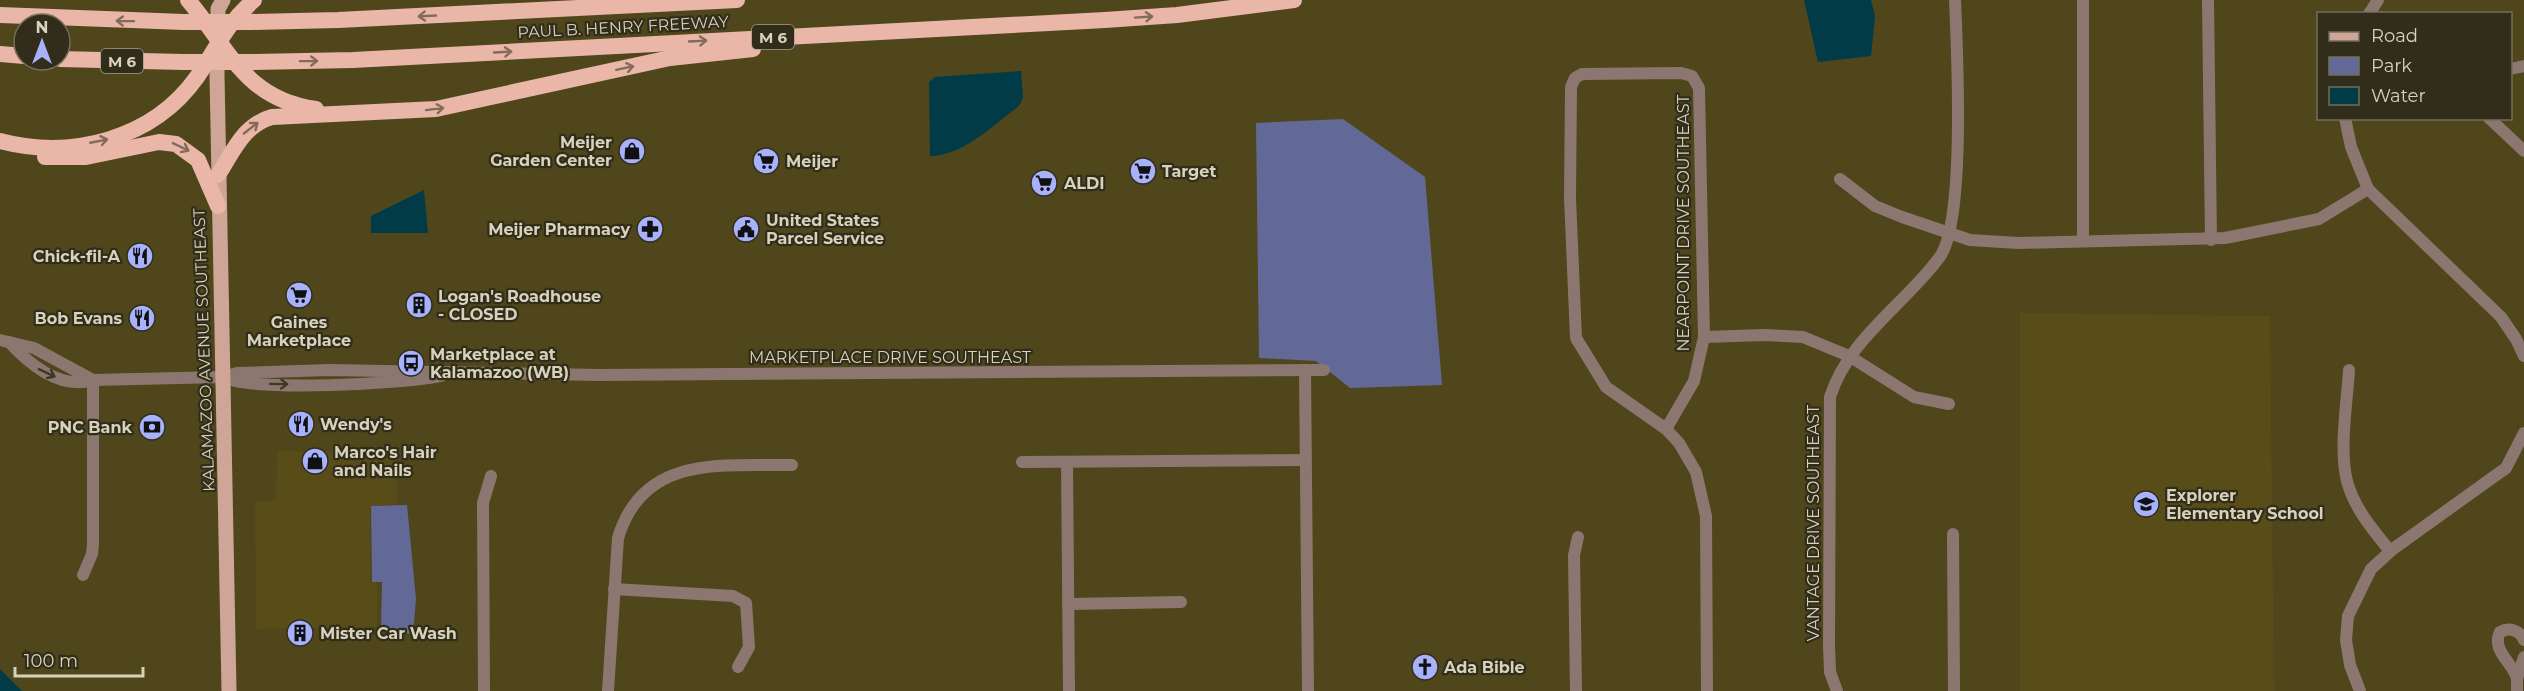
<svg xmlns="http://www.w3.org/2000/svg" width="2524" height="691" viewBox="0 0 2524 691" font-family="Montserrat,sans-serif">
	<rect width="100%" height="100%" fill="#4f461b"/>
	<g fill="#584d18">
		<polygon points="2020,313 2270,316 2274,691 2020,691"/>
		<polygon points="277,451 396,452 397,504 370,506 370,582 377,583 377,627 256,629 255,501 276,501"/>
	</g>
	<g fill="#636996">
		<polygon points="1343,119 1425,177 1442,385 1350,388 1316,361 1259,358 1256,123"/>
		<polygon points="407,505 416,599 413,635 381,627 382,582 372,582 371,506"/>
	</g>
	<g fill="#023b48">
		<polygon points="1804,0 1871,0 1875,16 1871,56 1818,62"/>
		<path d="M 1021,71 L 1023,98 L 1019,106 C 993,125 963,156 930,156 L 929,82 L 935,77 Z"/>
		<polygon points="424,190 428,233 371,233 371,216"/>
		<polygon points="0,669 22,691 0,691"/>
	</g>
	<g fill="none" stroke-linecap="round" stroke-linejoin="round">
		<g stroke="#8c7770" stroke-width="12">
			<polyline points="2083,0 2083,241"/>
			<polyline points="2208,0 2211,240"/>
			<polyline points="2369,14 2378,0"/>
			<polyline points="2510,69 2524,66"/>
			<polyline points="2345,118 2351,147 2368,189 2501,317 2516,339 2524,356"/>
			<polyline points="2489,118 2524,151"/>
			<polyline points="1840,179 1875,206 1902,217 1970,240 2018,243 2225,238 2319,219 2368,189"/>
			<polyline points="1704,337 1764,335 1803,337 1849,356 1914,397 1949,404"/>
			<polyline points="0,340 34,348 93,380"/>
			<path d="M 9,342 C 30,365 60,390 93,380 L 222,377 L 237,373 L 329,370 L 598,375 L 1324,370"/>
			<polyline points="1305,370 1308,691"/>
			<path d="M 2349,370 C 2347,403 2339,450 2347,481 C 2354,508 2373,530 2390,551"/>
			<path d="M 222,377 C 252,392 404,384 441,376"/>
			<polyline points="1666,429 1694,381 1704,337 1699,88 1692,76 1681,73 1582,74 1575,78 1571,87 1570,198 1576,338 1606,387 1666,429 1679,443 1696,472 1706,516 1707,691"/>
			<polyline points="1022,462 1305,460"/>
			<polyline points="1067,462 1069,691"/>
			<polyline points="1953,534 1954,691"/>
			<polyline points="83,575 92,554 93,544 93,380"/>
			<polyline points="614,589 733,596 746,603 749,647 738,667"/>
			<polyline points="1068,604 1181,602"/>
			<path d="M 2517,678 C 2512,662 2491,650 2500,632 C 2509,627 2520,630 2524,640"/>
			<polyline points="484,691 483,503 491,476"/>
			<path d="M 608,691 L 618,538 C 643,454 722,466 792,465"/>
			<polyline points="1576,691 1574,555 1578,537"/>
			<path d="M 1837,691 L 1830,672 L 1829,646 L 1830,397 C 1849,338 1903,306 1939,258 C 1966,223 1957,50 1955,0"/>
			<polyline points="2360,691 2350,665 2346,640 2348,616 2371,569 2393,549 2506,468 2524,433"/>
			<polyline points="2517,691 2517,678 2524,657"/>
		</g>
		<polyline stroke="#cfa598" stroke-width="15" points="223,0 218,9 217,75 229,691"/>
		<g stroke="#e9b6a7" stroke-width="16">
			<path d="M 188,0 C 229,48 244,99 316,109"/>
			<polyline points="0,15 184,22"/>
			<polyline points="250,22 338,20 737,0"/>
			<polyline points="0,54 24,56"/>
			<polyline points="60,59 183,62"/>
			<polyline points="250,62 353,60 1105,20 1177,15 1294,0"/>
			<path d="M 0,141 C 72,160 153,139 197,77 C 217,48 226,24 254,0"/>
			<polyline points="45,157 86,157 159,142 176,144 198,160 218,206"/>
			<path d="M 218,175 C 233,152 243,125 272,117 L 436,109 L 670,58 L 753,49"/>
		</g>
		<g stroke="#e9b6a7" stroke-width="16">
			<polyline points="184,22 250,22"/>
			<polyline points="183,62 250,62"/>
		</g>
	</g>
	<defs><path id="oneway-shaft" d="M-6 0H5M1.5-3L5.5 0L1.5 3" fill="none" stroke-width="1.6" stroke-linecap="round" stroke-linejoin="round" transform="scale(1.5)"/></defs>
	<g stroke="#846b59">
		<use href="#oneway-shaft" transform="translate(427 16) rotate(177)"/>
		<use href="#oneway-shaft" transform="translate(1144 17) rotate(-4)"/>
		<use href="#oneway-shaft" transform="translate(125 21) rotate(-179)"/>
		<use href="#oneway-shaft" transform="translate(698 41) rotate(-3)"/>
		<use href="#oneway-shaft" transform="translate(503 52) rotate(-3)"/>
		<use href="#oneway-shaft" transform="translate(309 61) rotate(-1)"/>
		<use href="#oneway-shaft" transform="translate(625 68) rotate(-12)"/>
		<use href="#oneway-shaft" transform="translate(435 109) rotate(-7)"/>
		<use href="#oneway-shaft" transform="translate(251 128) rotate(-38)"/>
		<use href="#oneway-shaft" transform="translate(99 141) rotate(-11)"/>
		<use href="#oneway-shaft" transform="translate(181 147) rotate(26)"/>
	</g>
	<g stroke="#3f3827">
		<use href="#oneway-shaft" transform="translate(47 373) rotate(25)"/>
		<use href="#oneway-shaft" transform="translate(279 384) rotate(1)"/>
	</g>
	<defs>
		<symbol id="shop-disc" viewBox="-11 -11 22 22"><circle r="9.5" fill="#a7b1fc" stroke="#312d1a"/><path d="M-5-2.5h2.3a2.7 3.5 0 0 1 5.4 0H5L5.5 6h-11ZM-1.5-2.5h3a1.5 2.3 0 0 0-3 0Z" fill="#111"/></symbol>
		<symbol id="supermarket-disc" viewBox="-11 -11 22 22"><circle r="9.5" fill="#a7b1fc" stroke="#312d1a"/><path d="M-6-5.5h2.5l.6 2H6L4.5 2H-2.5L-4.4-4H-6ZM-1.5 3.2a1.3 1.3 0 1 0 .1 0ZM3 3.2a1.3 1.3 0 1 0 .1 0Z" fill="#111"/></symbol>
		<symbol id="pharmacy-disc" viewBox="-11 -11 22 22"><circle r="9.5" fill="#a7b1fc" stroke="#312d1a"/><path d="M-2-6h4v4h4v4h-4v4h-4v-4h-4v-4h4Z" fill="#111"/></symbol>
		<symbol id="civic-disc" viewBox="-11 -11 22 22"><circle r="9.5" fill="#a7b1fc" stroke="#312d1a"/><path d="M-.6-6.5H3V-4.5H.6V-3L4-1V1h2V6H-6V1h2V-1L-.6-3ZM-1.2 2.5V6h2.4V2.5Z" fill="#111"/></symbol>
		<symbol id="restaurant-disc" viewBox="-11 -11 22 22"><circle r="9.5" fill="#a7b1fc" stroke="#312d1a"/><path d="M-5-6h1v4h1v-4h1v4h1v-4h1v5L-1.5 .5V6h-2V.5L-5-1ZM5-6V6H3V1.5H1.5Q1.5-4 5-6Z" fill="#111"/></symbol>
		<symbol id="building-disc" viewBox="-11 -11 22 22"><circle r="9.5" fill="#a7b1fc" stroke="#312d1a"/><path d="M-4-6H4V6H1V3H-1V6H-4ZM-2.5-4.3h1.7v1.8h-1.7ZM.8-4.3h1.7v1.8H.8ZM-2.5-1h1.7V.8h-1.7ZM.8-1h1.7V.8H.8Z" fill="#111"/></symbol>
		<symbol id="bus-disc" viewBox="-11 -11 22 22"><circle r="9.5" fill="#a7b1fc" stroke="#312d1a"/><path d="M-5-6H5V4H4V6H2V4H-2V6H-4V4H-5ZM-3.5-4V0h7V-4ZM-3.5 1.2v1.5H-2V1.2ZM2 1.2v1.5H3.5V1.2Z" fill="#111"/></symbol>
		<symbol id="bank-disc" viewBox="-11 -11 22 22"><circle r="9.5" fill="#a7b1fc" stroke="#312d1a"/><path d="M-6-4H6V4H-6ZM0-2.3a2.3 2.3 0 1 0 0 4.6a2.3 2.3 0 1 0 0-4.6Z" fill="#111"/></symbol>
		<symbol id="school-disc" viewBox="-11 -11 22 22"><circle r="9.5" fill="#a7b1fc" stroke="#312d1a"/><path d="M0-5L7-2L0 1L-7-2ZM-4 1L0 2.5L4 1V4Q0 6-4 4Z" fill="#111"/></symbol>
		<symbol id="church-disc" viewBox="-11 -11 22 22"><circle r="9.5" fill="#a7b1fc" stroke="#312d1a"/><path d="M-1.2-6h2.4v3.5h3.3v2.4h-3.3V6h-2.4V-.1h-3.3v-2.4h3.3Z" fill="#111"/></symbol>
	</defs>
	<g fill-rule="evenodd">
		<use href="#shop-disc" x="617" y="136" width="30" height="30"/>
		<use href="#supermarket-disc" x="751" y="146" width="30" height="30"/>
		<use href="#supermarket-disc" x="1128" y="156" width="30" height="30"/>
		<use href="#supermarket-disc" x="1029" y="168" width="30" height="30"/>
		<use href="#pharmacy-disc" x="635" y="214" width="30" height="30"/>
		<use href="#civic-disc" x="731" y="214" width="30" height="30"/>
		<use href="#restaurant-disc" x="125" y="241" width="30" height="30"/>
		<use href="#supermarket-disc" x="284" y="280" width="30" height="30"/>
		<use href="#building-disc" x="404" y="290" width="30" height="30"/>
		<use href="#restaurant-disc" x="127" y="303" width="30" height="30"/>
		<use href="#bus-disc" x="396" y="348" width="30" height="30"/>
		<use href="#restaurant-disc" x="286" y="409" width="30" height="30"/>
		<use href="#bank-disc" x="137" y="412" width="30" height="30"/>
		<use href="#shop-disc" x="300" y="446" width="30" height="30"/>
		<use href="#school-disc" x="2131" y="489" width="30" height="30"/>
		<use href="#building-disc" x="285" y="618" width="30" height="30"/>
		<use href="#church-disc" x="1410" y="652" width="30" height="30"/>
	</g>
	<g text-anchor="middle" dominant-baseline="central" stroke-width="4.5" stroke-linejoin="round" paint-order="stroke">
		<g fill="#312d1a" stroke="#a4a08b" stroke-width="1.5">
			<rect x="752" y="25" width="42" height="24" rx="4.5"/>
			<rect x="101" y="49" width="42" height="24" rx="4.5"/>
		</g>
		<g font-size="15" font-weight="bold" fill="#d6d2bb">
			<text x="773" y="37">M 6</text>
			<text x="122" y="61">M 6</text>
		</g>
		<g font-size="16" fill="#d6d2bb" stroke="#312d1a">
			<text transform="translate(623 27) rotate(-3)">PAUL B. HENRY FREEWAY</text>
			<text transform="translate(1683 223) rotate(-90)">NEARPOINT DRIVE SOUTHEAST</text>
			<text transform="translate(204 350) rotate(-92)">KALAMAZOO AVENUE SOUTHEAST</text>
			<text x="890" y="357">MARKETPLACE DRIVE SOUTHEAST</text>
			<text transform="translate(1813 523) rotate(-90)">VANTAGE DRIVE SOUTHEAST</text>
		</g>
		<g font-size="16" font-weight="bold" fill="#d6d2bb" stroke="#312d1a" text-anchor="start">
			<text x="612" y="142" text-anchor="end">Meijer<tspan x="612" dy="18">Garden Center</tspan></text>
			<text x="786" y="161">Meijer</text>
			<text x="1162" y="171">Target</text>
			<text x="1064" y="183">ALDI</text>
			<text x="766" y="220">United States<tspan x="766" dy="18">Parcel Service</tspan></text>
			<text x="630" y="229" text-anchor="end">Meijer Pharmacy</text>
			<text x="120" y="256" text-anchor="end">Chick-fil-A</text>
			<text x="438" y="296">Logan's Roadhouse<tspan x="438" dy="18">- CLOSED</tspan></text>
			<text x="122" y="318" text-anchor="end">Bob Evans</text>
			<text x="299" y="322" text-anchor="middle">Gaines<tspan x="299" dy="18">Marketplace</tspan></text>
			<text x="430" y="354">Marketplace at<tspan x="430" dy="18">Kalamazoo (WB)</tspan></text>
			<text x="320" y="424">Wendy's</text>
			<text x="132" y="427" text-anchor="end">PNC Bank</text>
			<text x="334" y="452">Marco's Hair<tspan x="334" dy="18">and Nails</tspan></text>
			<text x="2166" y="495">Explorer<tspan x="2166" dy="18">Elementary School</tspan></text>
			<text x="320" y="633">Mister Car Wash</text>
			<text x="1444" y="667">Ada Bible</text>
		</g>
	</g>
	<rect x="2317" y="12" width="195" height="108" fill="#312d1a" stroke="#736f5a" stroke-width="1.5"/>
	<rect x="2329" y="32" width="30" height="9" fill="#cfa598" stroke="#736f5a" stroke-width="1.5"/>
	<text x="2371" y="42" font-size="18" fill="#d6d2bb">Road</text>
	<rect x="2329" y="57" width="30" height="18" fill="#636996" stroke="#736f5a" stroke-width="1.5"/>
	<text x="2371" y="72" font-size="18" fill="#d6d2bb">Park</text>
	<rect x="2329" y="87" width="30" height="18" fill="#023b48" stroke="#736f5a" stroke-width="1.5"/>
	<text x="2371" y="102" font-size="18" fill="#d6d2bb">Water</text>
	<g transform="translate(42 42)"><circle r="28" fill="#312d1a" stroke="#736f5a" stroke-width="1.5"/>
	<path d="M0-4.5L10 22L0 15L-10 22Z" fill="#a7b1fc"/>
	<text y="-9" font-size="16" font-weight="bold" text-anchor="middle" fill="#d6d2bb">N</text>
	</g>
	<path d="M15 667v9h128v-9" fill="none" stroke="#d6d2bb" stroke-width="3"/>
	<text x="24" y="667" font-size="18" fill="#d6d2bb" stroke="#312d1a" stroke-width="4.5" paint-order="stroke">100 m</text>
</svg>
